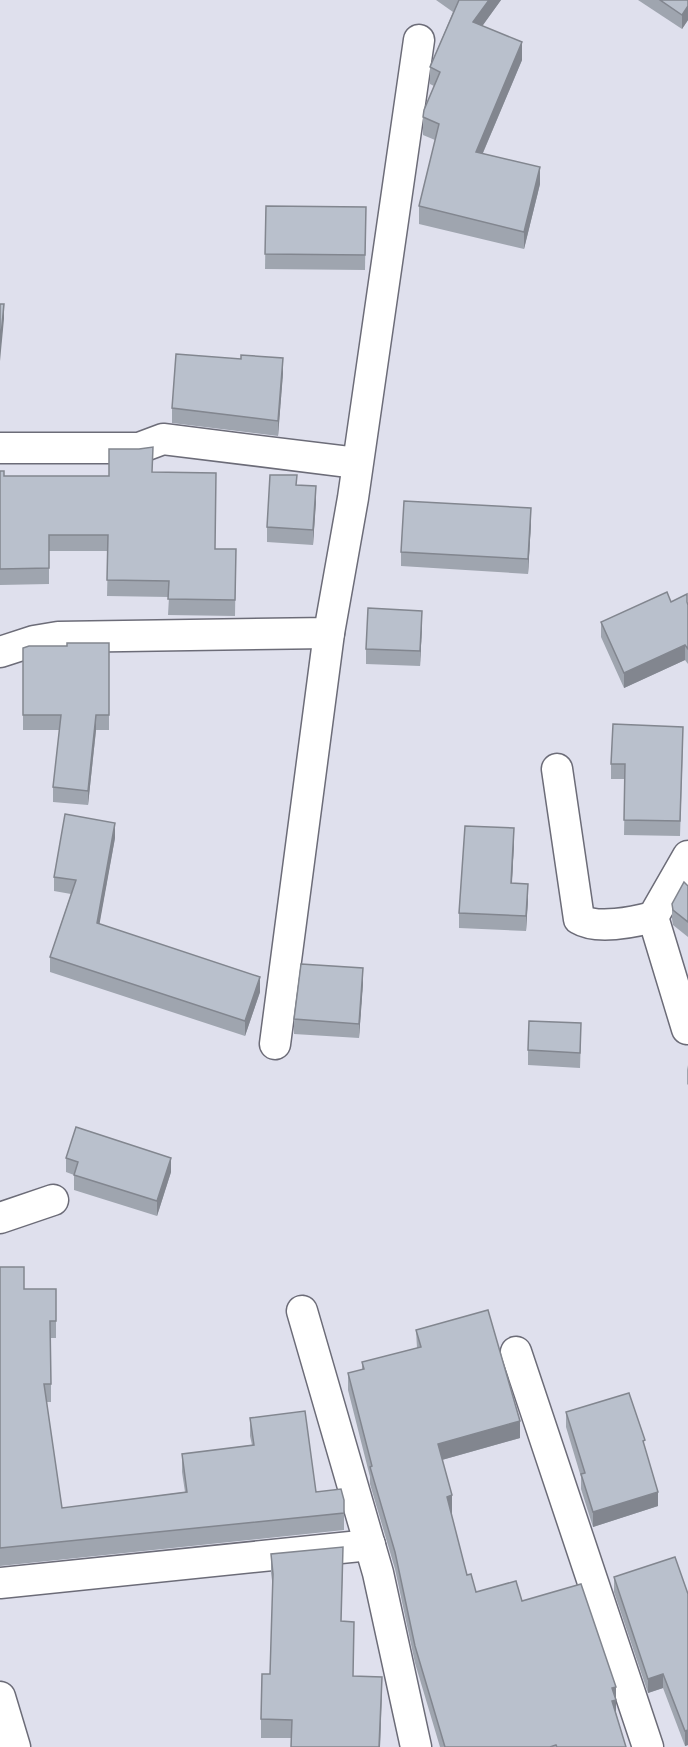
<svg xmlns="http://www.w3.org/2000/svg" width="688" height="1747" viewBox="0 0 688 1747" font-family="Quicksand,sans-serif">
	<rect width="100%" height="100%" fill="#dfe0ed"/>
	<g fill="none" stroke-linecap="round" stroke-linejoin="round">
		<defs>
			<g id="minor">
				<polyline points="0,448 139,448 163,439 357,463"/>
				<polyline points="0,652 34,641 58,637 329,633 353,498 419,40"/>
				<path d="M 557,769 L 579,919 C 597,930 634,922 653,917 L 688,856"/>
				<polyline points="653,917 687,1029"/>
				<polyline points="275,1044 329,633"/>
				<polyline points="0,1218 53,1200"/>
				<polyline points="302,1311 378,1573 416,1747"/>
				<polyline points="516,1352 648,1747"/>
				<polyline points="0,1583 370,1545"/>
				<polyline points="0,1697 15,1747"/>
			</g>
		</defs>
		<use href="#minor" stroke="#6c6c78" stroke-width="33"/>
		<use href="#minor" stroke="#fff" stroke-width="30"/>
	</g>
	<g fill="#9fa5af">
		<polygon points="436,0 501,0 482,26 522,60 483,153 540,184 524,249 419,224 419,206 435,140 423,135 423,117 434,86 430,84 430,67 453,12"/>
		<polygon points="638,0 688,0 688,20 682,29"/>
		<polygon points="266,206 366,207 365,270 265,269"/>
		<polygon points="241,359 283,373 278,436 172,423 172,408"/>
		<polygon points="0,471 4,476 109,476 153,472 215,549 236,549 235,616 168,615 169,597 107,596 108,551 49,551 49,584 0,585"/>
		<polygon points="297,485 316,501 313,545 267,542 267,527"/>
		<polygon points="531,523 528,574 401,566 401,552"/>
		<polygon points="671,602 687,603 688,605 688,664 685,660 624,688 601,637 601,622"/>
		<polygon points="422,625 420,666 366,664 366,649"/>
		<polygon points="109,643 109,730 96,730 88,805 53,802 53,787 60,730 23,730 23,648 67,646"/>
		<polygon points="683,742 680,836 624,835 625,779 611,779 611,764"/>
		<polygon points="115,838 99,924 260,992 245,1036 50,972 50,957 71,894 54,891 54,877"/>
		<polygon points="514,843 512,884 528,899 526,931 459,928 459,913"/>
		<polygon points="688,886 688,937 673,925 672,919 672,904"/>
		<polygon points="363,983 359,1038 294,1034 294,1019"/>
		<polygon points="581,1038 580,1068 528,1065 528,1050"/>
		<polygon points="688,1065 688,1085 687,1084 687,1070"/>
		<polygon points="66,1158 171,1172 157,1216 74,1190 74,1175 66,1172"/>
		<polygon points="0,1267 24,1289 56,1289 56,1338 51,1338 51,1402 46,1402 62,1508 185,1492 182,1472 182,1454 252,1445 250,1436 250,1418 316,1492 344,1500 344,1530 0,1566"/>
		<polygon points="416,1330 520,1438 442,1460 451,1513 467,1575 476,1592 522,1601 616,1687 616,1713 626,1747 440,1747 415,1663 395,1569 370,1484 370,1477 348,1390 348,1373 362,1370 362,1362 417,1348"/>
		<polygon points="566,1412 645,1448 658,1506 593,1527 581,1489 581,1477 566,1427"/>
		<polygon points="271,1554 343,1565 341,1621 353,1676 382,1695 380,1747 291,1747 291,1738 261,1738 261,1719 270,1674 273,1588 271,1573"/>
		<polygon points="614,1577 688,1594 688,1745 685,1746 663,1688 648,1693 614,1592"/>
	</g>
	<g fill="#82868f">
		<polygon points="489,0 501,0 473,39 473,22"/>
		<polygon points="688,6 688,20 682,29 682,15"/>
		<polygon points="522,42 522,60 476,169 476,152"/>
		<polygon points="540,167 540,184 524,249 524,232"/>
		<polygon points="4,304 4,319 0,361 0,346"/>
		<polygon points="283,358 283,373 278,436 278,421"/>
		<polygon points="316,486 316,501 313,545 313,530"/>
		<polygon points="531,508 531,523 528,574 528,559"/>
		<polygon points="422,611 422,625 420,666 420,651"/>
		<polygon points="685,645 685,660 624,688 624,673"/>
		<polygon points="96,715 96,730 88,805 88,791"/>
		<polygon points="115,823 115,838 97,938 97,923"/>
		<polygon points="514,828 514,843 511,898 511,883"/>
		<polygon points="528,884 528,899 526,931 526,916"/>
		<polygon points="363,968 363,983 359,1038 359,1024"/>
		<polygon points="260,977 260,992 245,1036 245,1021"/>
		<polygon points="171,1158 171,1172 157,1216 157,1201"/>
		<polygon points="520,1421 520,1438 438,1461 438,1444"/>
		<polygon points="658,1492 658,1506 593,1527 593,1512"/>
		<polygon points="452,1495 452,1513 447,1514 447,1497"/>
		<polygon points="663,1674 663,1688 648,1693 648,1679"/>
		<polygon points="382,1677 380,1747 379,1747"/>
		<polygon points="616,1687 616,1717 612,1718 612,1688"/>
		<polygon points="688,1730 688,1745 685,1746 685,1731"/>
	</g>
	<g fill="#b9c0cc" stroke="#82868f" stroke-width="1.5">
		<polygon points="459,0 489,0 473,22 522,42 476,152 540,167 524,232 419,206 439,124 423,117 424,110 440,72 430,67"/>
		<polygon points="660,0 688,0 688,6 682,15"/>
		<polygon points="266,206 366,207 365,255 265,254"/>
		<polygon points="0,304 4,304 0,346"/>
		<polygon points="176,354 241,359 241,355 283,358 278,421 172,408"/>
		<polygon points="153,447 152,472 216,473 215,549 236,549 235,600 168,599 169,581 107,580 108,535 49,535 49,568 0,569 0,471 4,471 4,476 109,476 109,449 139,449"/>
		<polygon points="270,475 297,475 296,485 316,486 313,530 267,527"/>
		<polygon points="404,501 531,508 528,559 401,552"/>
		<polygon points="667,592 671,602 687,594 687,602 688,605 688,649 685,645 624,673 601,622"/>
		<polygon points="368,608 422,611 420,651 366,649"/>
		<polygon points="67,643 109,643 109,715 96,715 88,791 53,787 61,715 23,715 23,648 29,646 67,646"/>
		<polygon points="613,724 683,727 680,821 624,820 625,764 611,764"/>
		<polygon points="65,814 115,823 97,923 260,977 245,1021 50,957 76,880 54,877"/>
		<polygon points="465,826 514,828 511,883 528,884 526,916 459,913"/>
		<polygon points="684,882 688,886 688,922 673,910 672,904"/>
		<polygon points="301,964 363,968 359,1024 294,1019"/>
		<polygon points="529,1021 581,1023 580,1053 528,1050"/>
		<polygon points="76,1127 171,1158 157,1201 74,1175 78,1162 66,1158"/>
		<polygon points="0,1267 24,1267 24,1289 56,1289 56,1321 50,1321 51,1384 44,1384 62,1508 187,1492 182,1454 254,1445 250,1418 305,1411 316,1492 341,1489 344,1500 344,1513 0,1548"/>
		<polygon points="488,1310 520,1421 438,1444 452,1495 447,1497 467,1575 471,1574 476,1592 516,1581 522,1601 581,1584 616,1687 612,1688 616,1700 612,1701 626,1747 557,1747 556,1745 550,1747 445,1747 415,1646 395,1552 370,1467 372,1466 348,1373 364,1369 362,1362 421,1347 416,1330"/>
		<polygon points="629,1393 645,1440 643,1441 658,1492 593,1512 581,1474 585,1473 566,1412"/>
		<polygon points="343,1547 341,1621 354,1622 353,1676 382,1677 379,1747 291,1747 292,1720 261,1719 262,1674 270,1674 273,1574 271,1554"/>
		<polygon points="675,1557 688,1594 688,1730 685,1731 663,1674 648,1679 614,1577"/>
	</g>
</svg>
